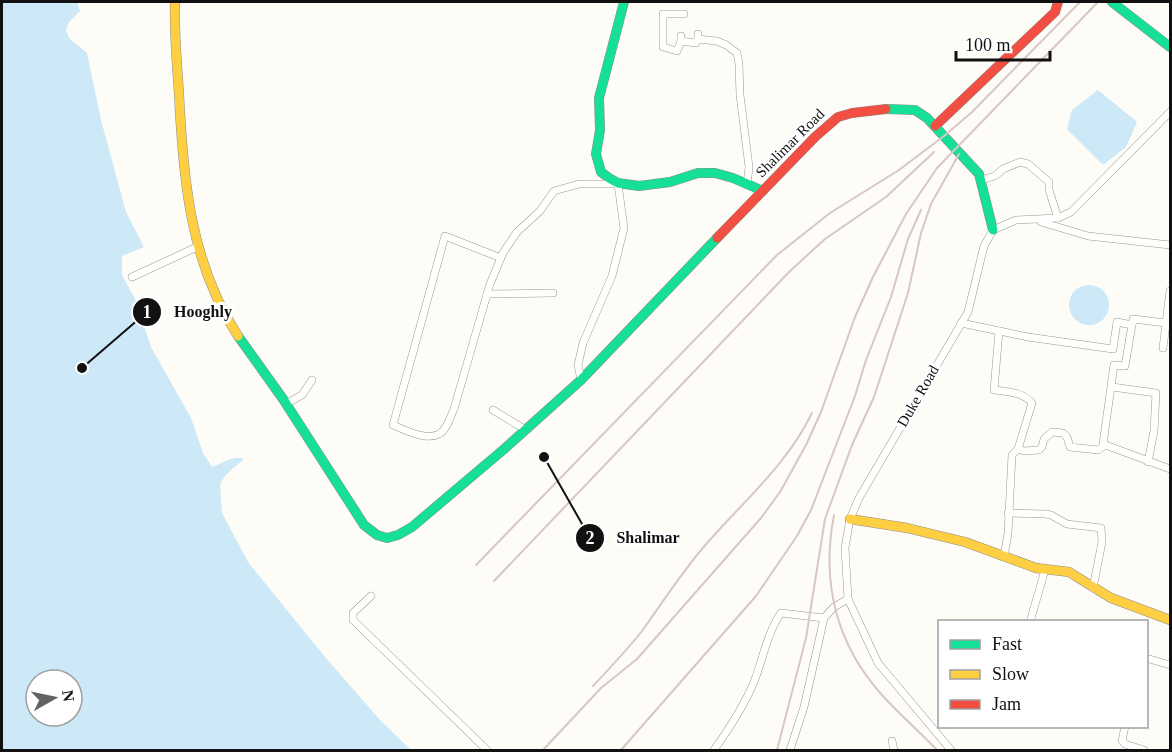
<svg xmlns="http://www.w3.org/2000/svg" width="1172" height="752" viewBox="0 0 1172 752" font-family="Georgia,serif">
	<rect width="100%" height="100%" fill="#fdfcf7"/>
	<g fill="#cde8f7" fill-rule="evenodd">
		<path d="M 2,2 L 77,2 L 80,11 L 69,22 L 66,30 L 69,38 L 87,53 L 101,120 L 126,212 L 144,247 L 122,256 L 122,275 L 140,308 L 142,320 L 151,347 L 191,418 L 203,453 L 212,467 L 233,458 L 243,458 L 243,460 C 234,468 224,474 220,485 L 222,513 L 248,562 L 325,657 L 381,721 L 411,750 L 2,750 ZM 36,680 L 72,680 L 72,716 L 36,716 Z"/>
		<polygon points="1098,90 1137,122 1126,147 1103,165 1067,129 1072,110"/>
		<circle cx="1089" cy="305" r="20"/>
	</g>
	<g fill="none" stroke-linecap="round" stroke-linejoin="round">
		<defs>
			<g id="street">
				<polyline points="698,34 698,39 717,41 726,45 737,53 739,64 740,95 749,167 747,185"/>
				<polyline points="681,36 681,41 696,43 698,39"/>
				<polyline points="681,41 677,51 663,47 663,14 684,14"/>
				<polyline points="981,180 995,176 1003,169 1020,162 1028,164 1049,182 1049,190 1058,218"/>
				<polyline points="1041,222 1088,236 1170,245"/>
				<path d="M 501,258 L 445,236 L 393,425 C 405,430 426,441 439,434 C 447,430 450,417 454,409 L 490,284 L 503,253 L 517,232 L 540,211 L 554,191 L 579,184 L 618,184 L 624,228 L 612,276 L 583,343 L 578,365 L 581,380"/>
				<polyline points="132,277 197,247"/>
				<polyline points="487,294 553,293"/>
				<polyline points="961,323 1028,337 1113,349 1117,322 1132,325"/>
				<polyline points="1166,323 1133,319 1125,366 1114,365 1103,444 1170,469"/>
				<path d="M 999,331 L 994,390 C 1008,392 1023,392 1032,403 L 1018,449 L 1012,455 L 1008,533 L 1004,557"/>
				<polyline points="1163,348 1170,291"/>
				<polyline points="1112,387 1156,393 1154,431 1148,462"/>
				<polyline points="286,404 302,395 312,380"/>
				<polyline points="493,410 526,430"/>
				<polyline points="1018,449 1024,451 1039,450 1042,447 1044,439 1052,432 1063,433 1067,437 1070,447 1098,450 1104,446"/>
				<polyline points="1008,513 1045,514 1051,515 1067,524 1101,528 1102,542 1093,588"/>
				<polyline points="371,596 353,613 353,620 487,750"/>
				<polyline points="1030,622 1045,570"/>
				<polyline points="1146,658 1170,665"/>
				<polyline points="1125,726 1122,741 1125,744 1144,750"/>
				<polyline points="892,741 894,750"/>
				<path d="M 714,750 C 729,729 744,706 754,682 C 763,659 767,633 781,613 L 824,618"/>
				<polyline points="790,750 804,707 824,618 834,607 848,599"/>
				<polyline points="951,750 878,663 848,599 845,548 850,519 859,498 968,312 984,246 993,230 1016,220 1058,218 1071,212 1170,112"/>
			</g>
			<g id="fast">
				<polyline points="624,2 599,98 600,130 596,154 601,172 609,178 618,183 639,186 670,182 698,173 715,173 733,178 763,191"/>
				<polyline points="1112,2 1170,47"/>
				<polyline points="886,109 915,110 927,118 979,174 993,230"/>
				<polyline points="238,336 283,399 364,525 377,535 387,538 398,535 412,527 503,450 581,380 717,238"/>
			</g>
			<g id="slow">
				<path d="M 175,2 C 174,33 177,63 179,94 C 183,178 190,263 238,336"/>
				<polyline points="850,519 907,528 965,542 1036,568 1069,572 1111,598 1170,620"/>
			</g>
			<g id="jam">
				<polyline points="935,126 1055,12 1058,2"/>
				<polyline points="717,238 815,137 838,117 852,113 886,109"/>
			</g>
		</defs>
		<use href="#street" stroke="#979795" stroke-width="8"/>
		<use href="#fast" stroke="#8e8d8b" stroke-width="10"/>
		<use href="#slow" stroke="#8e8d8b" stroke-width="10"/>
		<use href="#jam" stroke="#8e8d8b" stroke-width="10"/>
		<use href="#street" stroke="#fffffe" stroke-width="7"/>
		<use href="#fast" stroke="#16e098" stroke-width="9"/>
		<use href="#slow" stroke="#ffcf43" stroke-width="9"/>
		<use href="#jam" stroke="#f24e42" stroke-width="9"/>
		<g stroke="#d9c6c7" stroke-width="2">
			<path d="M 834,515 C 821,582 836,644 882,695 C 899,714 919,731 937,750"/>
			<polyline points="476,565 777,255 830,213 899,170 944,136 971,113 1080,2"/>
			<polyline points="494,581 789,272 825,239 886,197 934,152"/>
			<path d="M 593,686 C 610,668 627,650 642,631 C 662,603 680,575 702,549 C 740,504 786,467 812,413"/>
			<polyline points="543,750 601,688 637,659 761,518 780,492 806,445 821,412 855,317 873,277 906,214 937,168 1098,2"/>
			<polyline points="621,750 756,596 797,536 811,510 855,396 866,360 891,297 908,239 921,210"/>
			<polyline points="777,750 806,638 825,519 852,445 874,397 908,293 921,233 931,204 959,154"/>
		</g>
	</g>
	<g text-anchor="middle" dominant-baseline="central" stroke-width="6" stroke-linejoin="round" paint-order="stroke">
		<g font-size="15" fill="#111" stroke="#fff">
			<text transform="translate(790 143) rotate(-45)">Shalimar Road</text>
			<text transform="translate(918 396) rotate(-60)">Duke Road</text>
		</g>
	</g>
	<path fill="none" stroke="#111" stroke-width="2" d="M82 368L147 312M544 457L590 538"/>
	<g fill="#111" stroke="#fff" stroke-width="2">
		<circle cx="82" cy="368" r="6"/>
		<circle cx="544" cy="457" r="6"/>
		<circle cx="147" cy="312" r="15"/>
		<circle cx="590" cy="538" r="15"/>
	</g>
	<g font-size="18" text-anchor="middle" font-weight="bold" fill="#fff">
		<text x="147" y="318">1</text>
		<text x="590" y="544">2</text>
	</g>
	<g font-size="16" text-anchor="middle" font-weight="bold" fill="#111" stroke="#fff" stroke-width="6" stroke-linejoin="round" paint-order="stroke">
		<text x="203" y="317">Hooghly</text>
		<text x="648" y="543">Shalimar</text>
	</g>
	<rect width="1172" height="752" fill="none" stroke="#111111" stroke-width="6"/>
	<rect x="938" y="620" width="210" height="108" fill="#ffffff" stroke="#a0a0a0" stroke-width="1.5"/>
	<rect x="950" y="640" width="30" height="9" fill="#16e098" stroke="#a0a0a0" stroke-width="1.5"/>
	<text x="992" y="650" font-size="18" fill="#111111">Fast</text>
	<rect x="950" y="670" width="30" height="9" fill="#ffcf43" stroke="#a0a0a0" stroke-width="1.5"/>
	<text x="992" y="680" font-size="18" fill="#111111">Slow</text>
	<rect x="950" y="700" width="30" height="9" fill="#f24e42" stroke="#a0a0a0" stroke-width="1.5"/>
	<text x="992" y="710" font-size="18" fill="#111111">Jam</text>
	<g transform="translate(54 698) rotate(81)"><circle r="28" fill="#ffffff" stroke="#a0a0a0" stroke-width="1.5"/>
	<path d="M0-4.5L10 22L0 15L-10 22Z" fill="#646362"/>
	<text y="-9" font-size="16" font-weight="bold" text-anchor="middle" fill="#111111">N</text>
	</g>
	<path d="M956 51v9h94v-9" fill="none" stroke="#111111" stroke-width="3"/>
	<text x="965" y="51" font-size="18" fill="#111111" stroke="#ffffff" stroke-width="4.5" paint-order="stroke">100 m</text>
</svg>
